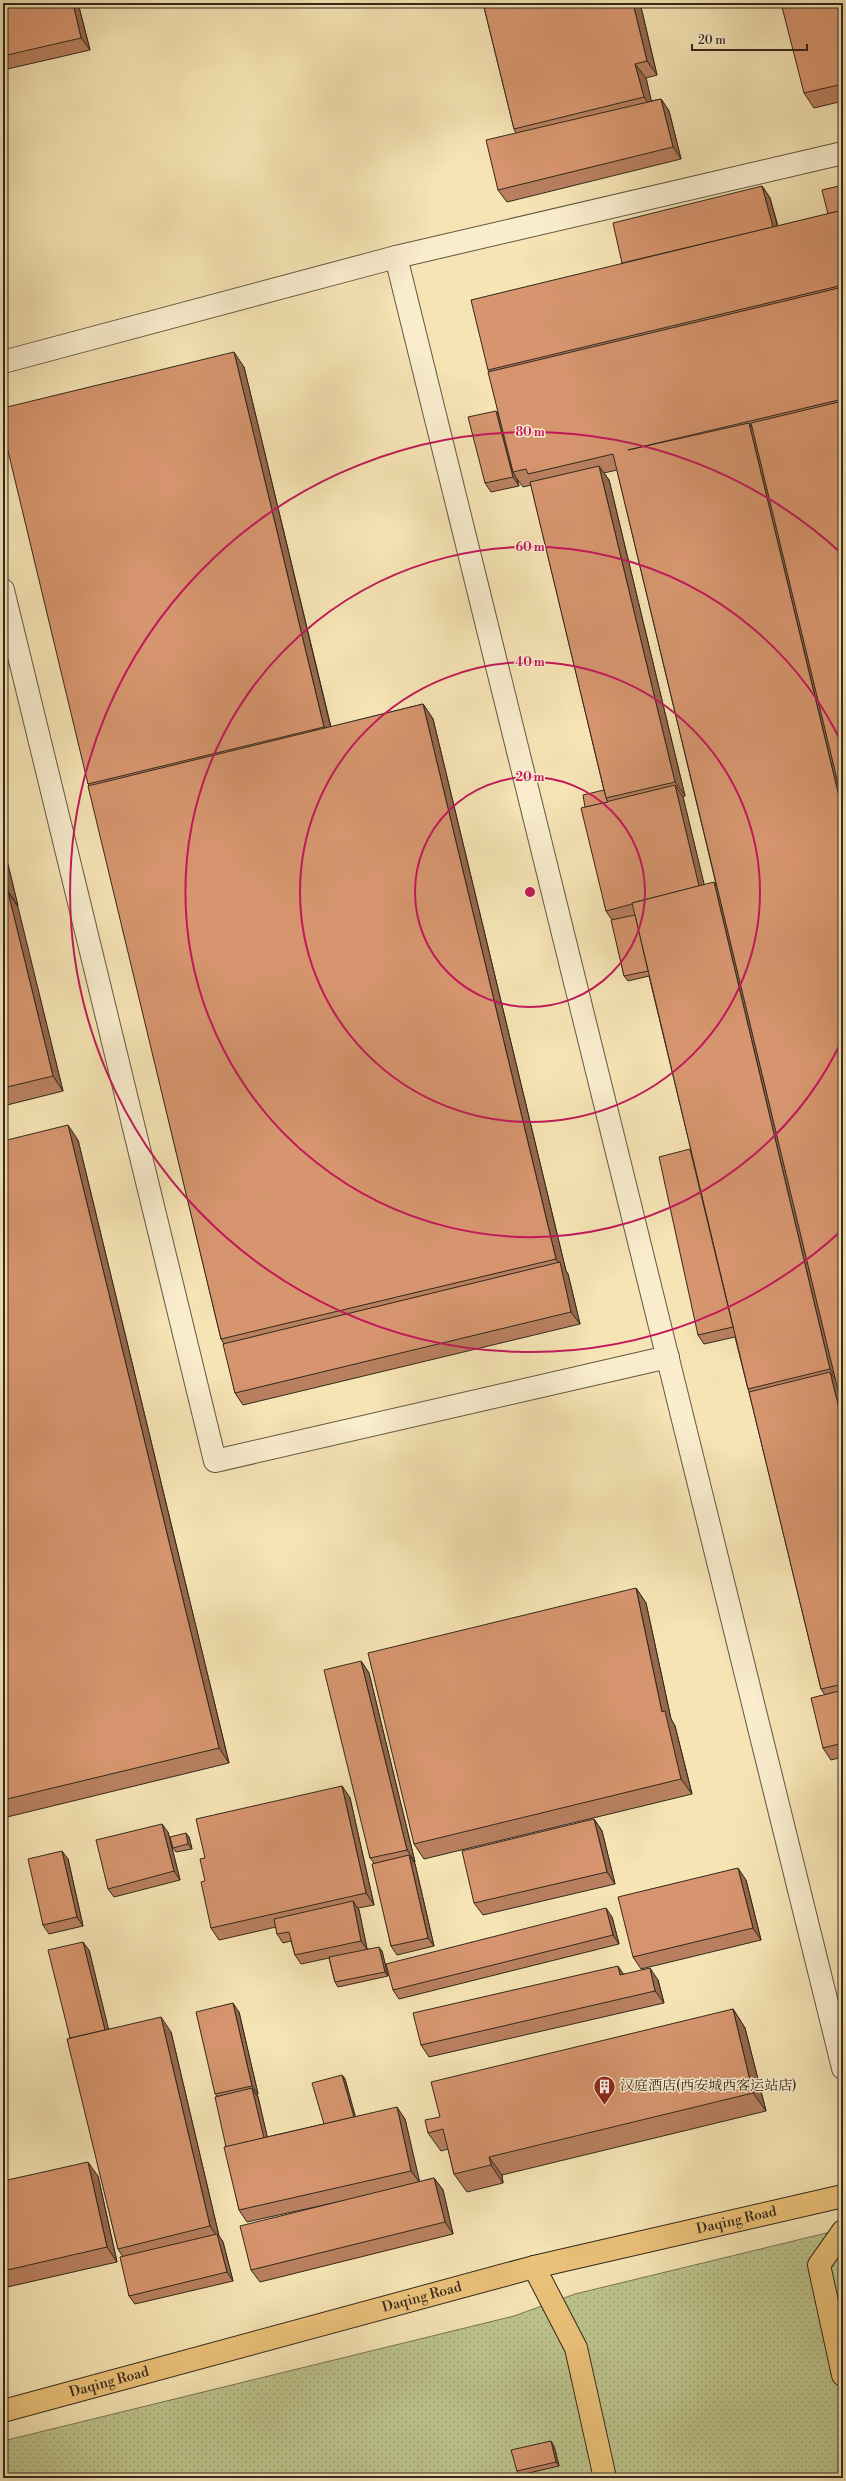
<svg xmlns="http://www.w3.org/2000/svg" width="846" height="2481" viewBox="0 0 846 2481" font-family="'Libre Bodoni','Noto Serif SC',serif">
	<defs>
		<pattern id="park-dots" width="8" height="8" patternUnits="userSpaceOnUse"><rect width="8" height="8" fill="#bdc48c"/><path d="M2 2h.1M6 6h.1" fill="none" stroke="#a3a878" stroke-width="1.8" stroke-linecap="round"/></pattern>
	</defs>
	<rect width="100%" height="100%" fill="#f6e4b4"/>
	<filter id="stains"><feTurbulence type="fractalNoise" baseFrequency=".005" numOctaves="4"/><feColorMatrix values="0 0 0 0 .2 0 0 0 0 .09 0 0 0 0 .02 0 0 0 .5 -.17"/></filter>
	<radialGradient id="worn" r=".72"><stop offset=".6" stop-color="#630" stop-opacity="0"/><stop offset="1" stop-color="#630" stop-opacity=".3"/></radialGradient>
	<polygon fill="url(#park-dots)" stroke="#787654" points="843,2229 843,2478 3,2478 3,2441 514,2316 575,2294"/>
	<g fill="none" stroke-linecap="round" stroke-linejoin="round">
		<defs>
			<g id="minor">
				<polyline points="396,257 843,153"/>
				<polyline points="3,362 396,257 843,2068"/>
				<polyline points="3,590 215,1461 668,1357"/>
			</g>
			<g id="primary">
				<polyline points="843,2231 819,2265 843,2375"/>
				<polyline points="534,2267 576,2348 605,2478"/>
				<path id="s1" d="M 3,2411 L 534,2267 L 843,2196"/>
			</g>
		</defs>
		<use href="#minor" stroke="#645743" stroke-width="24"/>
		<use href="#primary" stroke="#33281d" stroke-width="24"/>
		<use href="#minor" stroke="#f9edce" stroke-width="22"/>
		<use href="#primary" stroke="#ebc27a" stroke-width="22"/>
	</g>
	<g fill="#b8805f" stroke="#33281d" fill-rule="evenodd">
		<polygon points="3,3 78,3 90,50 3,70"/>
		<polygon points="483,3 640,3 657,75 646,78 651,101 661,99 669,111 681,159 507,202 498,190 516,133 514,129"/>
		<polygon points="843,3 843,101 814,108 804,93"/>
		<path d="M 843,185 L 843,1757 L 831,1760 L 823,1748 L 825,1695 L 821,1689 L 749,1392 L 748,1389 L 735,1337 L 704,1344 L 698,1335 L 691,1150 L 649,976 L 628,981 L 624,976 L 612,920 L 606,911 L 585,807 L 604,790 L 531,485 L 523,487 L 517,479 L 519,486 L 491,492 L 485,483 L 499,415 L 489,372 L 488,370 L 622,263 L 762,186 L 770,198 L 778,226 L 828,214 ZM 617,470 L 717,888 L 704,885 L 683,797 L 685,796 L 609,480 L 604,473 Z"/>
		<polygon points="244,367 331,727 423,704 433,719 566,1271 568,1274 580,1324 243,1405 235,1393 224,1344 221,1339 89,785 88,784"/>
		<polygon points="3,844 18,906 17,906 63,1091 3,1106"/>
		<polygon points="78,1140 229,1763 3,1818 3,1141"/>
		<polygon points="636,1588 646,1603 671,1719 675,1726 692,1794 424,1859 414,1844"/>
		<polygon points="361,1661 369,1673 415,1862 414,1862 415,1864 434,1946 397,1955 391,1946 374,1863 370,1858"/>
		<polygon points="342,1786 350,1798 374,1905 358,1908 359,1910 367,1949 382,1951 388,1976 338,1987 335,1982 329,1958 301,1964 295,1955 291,1941 283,1943 277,1934 276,1927 219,1940 211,1928 205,1858"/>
		<polygon points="594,1819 602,1831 615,1884 483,1915 474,1903"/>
		<polygon points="168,1832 180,1880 114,1897 108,1889"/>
		<polygon points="189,1837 192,1849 176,1852 173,1848"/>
		<polygon points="68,1859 83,1926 49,1934 43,1925"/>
		<polygon points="746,1880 761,1940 641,1969 633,1957"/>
		<polygon points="612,1917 619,1944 399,1999 393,1990"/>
		<polygon points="89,1950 108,2029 171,2032 219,2236 223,2242 233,2281 135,2304 129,2296 123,2257 118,2249 70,2038"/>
		<polygon points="624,1974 658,1980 664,2003 429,2057 421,2045"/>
		<polygon points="733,2009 745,2028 766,2111 502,2175 503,2183 467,2192 454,2174 448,2149 441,2151 428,2133"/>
		<polygon points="239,2012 258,2094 257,2095 258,2097 267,2137 324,2124 342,2075 345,2079 355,2117 405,2119 419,2182 434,2178 443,2190 453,2234 260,2282 251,2270 342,2201 247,2222 239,2210 217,2096 215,2094"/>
		<polygon points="3,2176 6,2181 98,2176 117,2262 3,2288"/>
		<polygon points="554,2446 559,2466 520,2475 517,2471"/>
	</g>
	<g fill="#96684d" stroke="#33281d">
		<polygon points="73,3 78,3 90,50 81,38"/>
		<polygon points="633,3 640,3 657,75 647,61"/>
		<polygon points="635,64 646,78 654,112 644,97"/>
		<polygon points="661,99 669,111 681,159 673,147"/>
		<polygon points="762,186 770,198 781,240 773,228"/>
		<polygon points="234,352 244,367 334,741 324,727"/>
		<polygon points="496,411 502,419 513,472 517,479 519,486 513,477"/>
		<polygon points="749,423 759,438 843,786 843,813"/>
		<polygon points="599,466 609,480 685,796 675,782"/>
		<polygon points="423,704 433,719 566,1271 568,1274 580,1324 571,1312 560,1265 556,1259"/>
		<polygon points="675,785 683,797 708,900 699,888"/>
		<polygon points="3,844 18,906 8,891 3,872"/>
		<polygon points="714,882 724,897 841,1384 830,1369"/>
		<polygon points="8,892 18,907 63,1091 53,1076"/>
		<polygon points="68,1125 78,1140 229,1763 219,1748"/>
		<polygon points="830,1372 841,1387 843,1396 843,1424"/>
		<polygon points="636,1588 646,1603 671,1719 675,1726 692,1794 681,1779 662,1712"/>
		<polygon points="361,1661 369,1673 415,1862 407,1850"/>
		<polygon points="342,1786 350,1798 374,1905 366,1893"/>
		<polygon points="594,1819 602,1831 615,1884 607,1872"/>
		<polygon points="162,1824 168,1832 180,1880 174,1871"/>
		<polygon points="186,1833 189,1837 192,1849 188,1844"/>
		<polygon points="62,1851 68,1859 83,1926 77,1917"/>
		<polygon points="409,1855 415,1864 434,1946 428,1938"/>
		<polygon points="738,1868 746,1880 761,1940 753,1928"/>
		<polygon points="353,1901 359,1910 367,1949 361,1941"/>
		<polygon points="606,1908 612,1917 619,1944 613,1935"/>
		<polygon points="83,1942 89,1950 112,2043 106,2034"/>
		<polygon points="379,1947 382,1951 388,1976 385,1972"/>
		<polygon points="618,1966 626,1978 620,1975"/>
		<polygon points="650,1968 658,1980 664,2003 655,1991"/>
		<polygon points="233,2003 239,2012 258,2094 252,2086"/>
		<polygon points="733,2009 745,2028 766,2111 753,2093"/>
		<polygon points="161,2017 171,2032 219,2236 223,2242 233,2281 227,2272 218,2238 210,2226"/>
		<polygon points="342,2075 345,2079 357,2122 354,2117"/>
		<polygon points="252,2088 258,2097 270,2148 264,2140"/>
		<polygon points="397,2107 405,2119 420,2183 411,2171"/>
		<polygon points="489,2157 502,2175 503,2183 491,2165"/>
		<polygon points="88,2162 98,2176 117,2262 107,2247"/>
		<polygon points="3,2176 10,2187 3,2183"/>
		<polygon points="434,2178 443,2190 453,2234 445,2222"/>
		<polygon points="551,2441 554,2446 559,2466 556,2462"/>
	</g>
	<g fill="#d6956e" stroke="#33281d">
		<polygon points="3,3 73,3 81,38 3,56"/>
		<polygon points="483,3 633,3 647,61 635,64 644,97 514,129"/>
		<polygon points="781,3 843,3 843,84 804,93"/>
		<polygon points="661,99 673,147 498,190 486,140"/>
		<polygon points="843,185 843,210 828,214 822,190"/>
		<polygon points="762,186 773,227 622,263 613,223"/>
		<polygon points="843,210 843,285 488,370 471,300"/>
		<polygon points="843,287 843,399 628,450 749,423 843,813 843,1411 613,454 528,474 526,469 513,472 488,372"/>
		<polygon points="234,352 324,727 88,784 3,430 3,408"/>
		<polygon points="843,401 843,804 751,423"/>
		<polygon points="496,411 513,477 485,483 468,417"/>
		<polygon points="599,466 675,782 606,798 530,482"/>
		<polygon points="423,704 556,1259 221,1339 88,786"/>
		<polygon points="675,785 699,886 632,903 632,904 606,911 581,808"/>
		<polygon points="604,790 606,798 608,802 585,807 583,795"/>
		<polygon points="3,872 8,891 3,892"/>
		<polygon points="714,882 830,1369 748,1389 632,903"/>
		<polygon points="8,892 53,1076 3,1088 3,894"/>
		<polygon points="635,915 648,971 624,976 611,920"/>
		<polygon points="68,1125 219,1748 3,1800 3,1141"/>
		<polygon points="690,1149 733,1327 698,1335 659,1157"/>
		<polygon points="560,1262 571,1312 235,1393 223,1344"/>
		<polygon points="830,1372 843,1424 843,1684 821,1689 749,1392"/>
		<polygon points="636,1588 662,1712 665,1711 681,1779 414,1844 368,1653"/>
		<polygon points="361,1661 407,1850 370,1858 324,1670"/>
		<polygon points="843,1690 843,1743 823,1748 811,1698"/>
		<polygon points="342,1786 366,1893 211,1928 201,1882 205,1881 200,1859 205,1858 196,1819"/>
		<polygon points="594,1819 607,1872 474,1903 462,1851"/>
		<polygon points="162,1824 174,1871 108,1889 96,1840"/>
		<polygon points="186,1833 188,1844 173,1848 170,1837"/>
		<polygon points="62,1851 77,1917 43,1925 28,1859"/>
		<polygon points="409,1855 428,1938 391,1946 372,1864"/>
		<polygon points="738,1868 753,1928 633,1957 618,1897"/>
		<polygon points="353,1901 361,1941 295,1955 289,1932 277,1934 274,1919"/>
		<polygon points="606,1908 613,1935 393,1990 386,1964"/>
		<polygon points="83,1942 105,2030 70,2038 48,1950"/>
		<polygon points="379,1947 385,1972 335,1982 329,1957"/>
		<polygon points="618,1966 620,1975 650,1968 655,1991 421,2045 413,2013"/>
		<polygon points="233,2003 252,2086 215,2094 196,2012"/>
		<polygon points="733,2009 753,2093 489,2157 491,2165 454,2174 443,2129 428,2133 425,2120 440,2117 431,2082"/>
		<polygon points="161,2017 210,2226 118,2249 67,2039"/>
		<polygon points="342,2075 354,2117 324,2124 312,2083"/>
		<polygon points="252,2088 264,2138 226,2147 215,2097"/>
		<polygon points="397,2107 411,2171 239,2210 224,2147"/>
		<polygon points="88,2162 107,2247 3,2271 3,2181"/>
		<polygon points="434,2178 445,2222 251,2270 240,2226"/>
		<polygon points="217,2234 227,2272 129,2296 120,2257"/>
		<polygon points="551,2441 556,2462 517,2471 511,2450"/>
	</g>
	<g fill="none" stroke="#c2185b" stroke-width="2">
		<circle cx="530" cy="892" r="115"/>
		<circle cx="530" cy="892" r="230"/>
		<path d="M843 1038A345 345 0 1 1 843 746"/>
		<path d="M841 1231A460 460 0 1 1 841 553"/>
	</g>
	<defs>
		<symbol id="building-pin" viewBox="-11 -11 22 30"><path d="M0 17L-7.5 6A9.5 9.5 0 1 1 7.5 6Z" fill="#8f2418" stroke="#f9edce"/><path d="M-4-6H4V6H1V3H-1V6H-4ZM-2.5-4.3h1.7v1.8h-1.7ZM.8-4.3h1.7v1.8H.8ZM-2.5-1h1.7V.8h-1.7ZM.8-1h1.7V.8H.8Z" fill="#fff"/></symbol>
	</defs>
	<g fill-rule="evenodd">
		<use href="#building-pin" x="592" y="2074" width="25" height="34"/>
	</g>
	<g text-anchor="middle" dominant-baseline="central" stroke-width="3" stroke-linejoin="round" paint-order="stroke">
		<g font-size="14" fill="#33281d" stroke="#f9edce" text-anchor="start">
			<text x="620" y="2086">汉庭酒店(西安城西客运站店)</text>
		</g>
		<g font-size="14" fill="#33281d" stroke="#f9edce">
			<text stroke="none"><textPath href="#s1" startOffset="758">Daqing Road</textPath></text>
			<text stroke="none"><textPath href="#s1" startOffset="434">Daqing Road</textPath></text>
			<text stroke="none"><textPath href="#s1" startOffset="110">Daqing Road</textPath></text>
		</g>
	</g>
	<circle cx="530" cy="892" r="6" fill="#c2185b" stroke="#f9edce" stroke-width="2"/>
	<g font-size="12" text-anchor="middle" font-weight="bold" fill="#c2185b" stroke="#f9edce" stroke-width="3" stroke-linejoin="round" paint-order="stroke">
		<text x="530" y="436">80 m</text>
		<text x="530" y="551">60 m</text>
		<text x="530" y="666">40 m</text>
		<text x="530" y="781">20 m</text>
	</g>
	<rect width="846" height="2481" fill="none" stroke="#f6e4b4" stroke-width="16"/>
	<rect x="4" y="4" width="838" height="2473" fill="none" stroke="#33281d" stroke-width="2"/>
	<rect x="8" y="8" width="830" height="2465" fill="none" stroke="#33281d"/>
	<path d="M692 44v6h115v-6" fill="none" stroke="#33281d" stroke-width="2"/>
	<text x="698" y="44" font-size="12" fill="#33281d" stroke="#f9edce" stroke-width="3" paint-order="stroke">20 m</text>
	<rect width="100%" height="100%" filter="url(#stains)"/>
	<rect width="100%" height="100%" fill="url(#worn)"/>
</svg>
